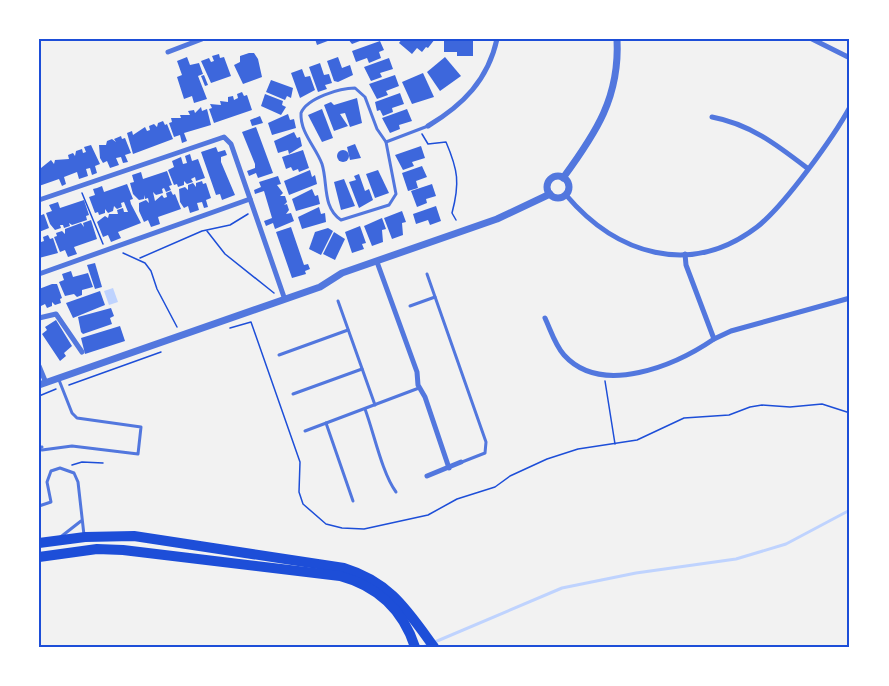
<svg xmlns="http://www.w3.org/2000/svg" width="889" height="686" viewBox="0 0 889 686" font-family="Figtree,sans-serif">
	<rect width="100%" height="100%" fill="#f2f2f2"/>
	<polygon fill="#bfd3fe" points="113,288 118,302 109,305 104,291"/>
	<g fill="none" stroke-linecap="round" stroke-linejoin="round">
		<polyline stroke="#bfd3fe" stroke-width="3" points="423,647 562,588 636,573 736,559 786,544 850,510"/>
	</g>
	<g fill="#3d67dc">
		<polygon points="315,39 333,39 317,45"/>
		<polygon points="348,39 365,39 352,44"/>
		<polygon points="402,39 435,39 428,48 426,47 422,52 417,48 412,54 399,43"/>
		<polygon points="444,39 473,39 473,56 457,56 457,52 444,52"/>
		<polygon points="380,41 384,50 379,52 381,58 369,63 367,58 356,62 352,51"/>
		<polygon points="249,53 254,53 258,59 262,77 243,84 234,65 240,62 240,56"/>
		<polygon points="219,54 220,58 224,57 231,76 211,83 201,61 209,58 211,62 214,61 212,56"/>
		<polygon points="187,57 190,65 199,63 203,74 198,76 207,99 194,103 192,96 184,99 177,77 182,75 177,61"/>
		<polygon points="338,57 342,68 350,65 353,75 338,82 334,81 327,61"/>
		<polygon points="445,57 461,76 440,91 427,72"/>
		<polygon points="389,58 393,69 380,73 382,77 371,81 364,67"/>
		<polygon points="320,63 324,75 329,74 332,83 325,85 327,89 318,92 309,67"/>
		<polygon points="302,69 305,77 310,76 315,90 300,98 291,73"/>
		<polygon points="423,73 434,97 412,104 402,82"/>
		<polygon points="204,75 208,85 205,86 201,76"/>
		<polygon points="395,75 399,86 386,91 388,95 377,99 369,84"/>
		<polygon points="271,80 293,88 291,98 287,96 285,100 266,92"/>
		<polygon points="242,92 244,96 247,95 252,110 214,123 209,109 212,108 210,104 221,105 220,101 228,102 228,97 233,96 234,100 238,98 237,94"/>
		<polygon points="400,93 404,104 392,108 393,112 383,116 380,110 377,111 375,102"/>
		<polygon points="265,94 283,101 282,105 286,107 281,115 261,106"/>
		<polygon points="357,98 362,123 350,127 345,113 340,114 348,126 334,131 324,105 331,102 334,105"/>
		<polygon points="201,107 202,111 207,109 211,125 184,133 187,141 182,143 180,135 174,137 169,123 172,122 171,118 181,118 180,115 190,115 188,111 194,110 195,113"/>
		<polygon points="322,109 333,138 322,142 308,115"/>
		<polygon points="407,109 412,121 399,125 400,129 390,133 382,118"/>
		<polygon points="288,114 290,120 294,119 296,128 272,135 268,123"/>
		<polygon points="260,116 263,123 252,126 250,120"/>
		<polygon points="163,121 165,125 167,124 173,139 133,154 127,133 132,131 133,135 145,127 147,131 150,130 149,126 154,124 157,127 158,123"/>
		<polygon points="256,127 273,173 258,178 256,173 249,176 247,171 255,168 255,164 242,132"/>
		<polygon points="294,132 297,138 300,137 302,146 289,154 288,150 278,153 274,141"/>
		<polygon points="121,136 122,139 125,138 131,153 125,155 128,162 123,163 121,157 116,158 119,165 110,168 107,161 103,163 100,158 99,145 106,145 107,141 112,139 116,142 114,139"/>
		<polygon points="355,144 361,158 350,160 347,147"/>
		<polygon points="91,145 100,164 95,166 97,173 92,175 90,168 86,169 88,176 79,179 77,172 64,177 66,184 62,186 59,179 39,186 39,162 41,168 51,160 54,164 55,160 69,159 68,155 73,153 75,156 76,151 82,149 83,153 86,152 84,147"/>
		<polygon points="421,146 425,158 412,162 414,166 403,170 395,155"/>
		<polygon points="216,147 218,152 225,150 227,155 221,157 221,162 235,195 222,200 220,194 216,195 201,152"/>
		<polygon points="303,150 309,168 299,172 298,169 293,171 291,167 286,169 282,157"/>
		<circle cx="343" cy="156" r="6"/>
		<polygon points="190,154 192,161 198,159 205,178 196,181 195,177 191,179 193,182 187,184 184,181 184,185 178,187 177,184 174,185 168,170 174,167 172,161 181,157 183,164 187,163 185,156"/>
		<polygon points="422,166 427,177 416,181 418,188 408,191 402,173"/>
		<polygon points="310,170 312,177 315,175 317,184 289,195 284,181"/>
		<polygon points="378,170 389,193 375,198 366,174"/>
		<polygon points="167,171 172,185 169,186 171,190 166,192 164,188 162,189 163,193 156,195 153,192 155,201 162,195 164,198 167,197 166,193 171,191 173,195 175,194 181,209 158,217 160,224 151,227 148,220 144,222 139,211 139,203 146,200 149,203 148,198 145,199 144,195 144,199 139,200 133,194 130,183 134,182 132,175 141,172 143,179"/>
		<polygon points="359,174 365,191 369,189 373,200 359,208 349,182 356,180 354,176"/>
		<polygon points="278,176 281,184 277,185 283,193 280,196 285,196 287,202 284,205 287,204 289,210 286,214 291,213 294,221 275,229 273,223 266,226 264,221 272,218 264,191 255,194 254,190 261,187 259,182"/>
		<polygon points="344,179 355,206 341,210 334,182"/>
		<polygon points="202,181 203,184 206,183 211,198 206,200 208,207 204,208 202,202 197,203 199,210 190,213 188,206 184,208 180,202 179,189 185,187 188,190 188,185 193,183 196,187 196,183"/>
		<polygon points="127,184 133,199 130,200 131,204 141,223 118,232 121,238 111,242 108,235 103,237 97,222 105,216 108,218 109,214 118,214 117,210 123,208 124,212 128,212 124,202 121,203 122,207 117,209 114,206 113,211 108,213 105,209 105,213 99,215 98,212 95,213 89,197 95,195 93,189 97,188 102,186 104,192"/>
		<polygon points="432,184 436,196 426,199 427,203 417,207 411,191"/>
		<polygon points="312,189 315,196 318,195 320,204 296,211 292,199"/>
		<polygon points="84,200 89,215 86,216 87,220 72,225 69,223 70,226 64,228 63,225 60,225 61,228 55,230 50,224 46,213 52,211 49,205 58,202 60,208"/>
		<polygon points="436,206 441,221 430,225 428,220 416,224 413,214"/>
		<polygon points="319,207 321,214 325,213 326,222 302,229 298,217"/>
		<polygon points="402,211 406,222 402,223 403,235 392,239 384,218"/>
		<polygon points="44,214 49,228 39,232 39,216"/>
		<polygon points="382,218 386,229 382,230 383,242 372,246 364,226"/>
		<polygon points="91,220 97,239 74,247 77,254 68,257 65,250 60,252 54,237 57,236 56,233 62,231 65,234 65,229 81,223 84,227 83,223"/>
		<polygon points="360,226 366,243 362,244 364,249 352,253 345,232"/>
		<polygon points="291,227 304,265 308,264 310,269 305,271 306,274 292,278 276,232"/>
		<polygon points="328,228 333,231 321,255 309,249 315,232"/>
		<polygon points="334,232 345,239 335,260 323,254"/>
		<polygon points="48,235 50,239 53,238 58,253 39,258 39,237 41,242 44,241 43,237"/>
		<polygon points="95,263 102,287 95,289 87,265"/>
		<polygon points="71,271 73,277 88,273 93,287 82,290 82,295 77,297 74,294 65,296 59,282 64,280 62,274"/>
		<polygon points="52,284 57,284 62,298 60,299 61,303 55,305 52,302 52,306 47,308 45,304 39,307 39,289"/>
		<polygon points="100,291 105,305 73,318 66,303"/>
		<polygon points="111,308 114,316 110,318 112,324 83,334 81,332 78,317"/>
		<polygon points="56,320 72,346 64,353 66,356 60,361 42,334 47,330 45,327"/>
		<polygon points="120,326 125,341 85,354 81,338"/>
	</g>
	<g fill="none" stroke-linecap="round" stroke-linejoin="round">
		<g stroke="#1d4ed8" stroke-width="1.5">
			<path d="M 422,134 L 428,144 L 446,142 C 458,170 460,183 452,213 L 456,220"/>
			<polyline points="82,193 103,244"/>
			<polyline points="207,231 225,254 274,293"/>
			<polyline points="123,253 145,263 151,271 157,289 177,327"/>
			<polyline points="140,258 202,231 230,225 248,214"/>
			<polyline points="230,328 251,322 300,462 299,492 303,504 326,524 342,528 364,529 428,515 457,499 495,487 510,476 547,459 578,449 637,440 684,418 729,415 750,407 762,405 790,407 822,404 850,413"/>
			<polyline points="605,381 615,444"/>
			<polyline points="69,385 161,352"/>
			<polyline points="39,396 56,389"/>
			<polyline points="72,465 82,462 103,463"/>
		</g>
		<g stroke="#5277de" stroke-width="3">
			<path d="M 355,88 L 365,97 L 377,129 L 386,142 L 396,194 L 389,205 L 341,220 C 322,207 328,183 322,164 C 316,147 300,133 301,113 C 307,98 340,88 355,88 Z"/>
			<polyline points="386,142 428,126"/>
			<polyline points="427,274 486,442 485,453 462,462"/>
			<polyline points="338,301 375,405"/>
			<polyline points="410,306 435,297"/>
			<polyline points="279,355 348,330"/>
			<polyline points="293,394 362,369"/>
			<path d="M 365,409 C 374,433 382,473 396,492"/>
			<polyline points="326,423 353,501"/>
			<polyline points="305,431 419,388"/>
			<polyline points="39,448 42,447"/>
			<polyline points="42,450 72,446 138,454 141,427 77,418 72,413 59,380"/>
			<polyline points="39,506 51,502 47,482 51,471 60,468 74,473 78,482 84,535"/>
			<polyline points="58,539 81,521"/>
		</g>
		<g stroke="#5277de" stroke-width="5">
			<polyline points="812,39 850,58"/>
			<polyline points="168,52 202,39"/>
			<path d="M 712,117 C 750,124 777,145 807,168"/>
			<path d="M 428,126 C 463,105 488,80 497,39"/>
			<path d="M 566,195 C 616,254 690,278 757,227 C 784,206 833,138 850,107"/>
			<polyline points="39,200 224,137 231,144 284,297"/>
			<polyline points="685,254 686,265 714,339 731,331 850,298"/>
			<polyline points="377,262 417,372 418,385 425,397 449,468"/>
			<polyline points="39,274 250,199"/>
			<polyline points="39,318 56,314 82,352"/>
			<path d="M 545,318 C 551,331 555,345 564,355 C 602,397 676,365 714,339"/>
			<polyline points="39,366 46,383"/>
			<polyline points="427,476 461,462"/>
		</g>
		<g stroke="#5277de" stroke-width="7">
			<circle cx="558" cy="187" r="11"/>
			<path d="M 563,178 C 596,133 620,97 617,39"/>
			<polyline points="39,385 320,287 342,273 497,219 550,194"/>
		</g>
		<g stroke="#1d4ed8" stroke-width="10">
			<path d="M 39,543 L 85,537 L 134,536 L 344,568 C 390,582 407,610 434,647"/>
			<path d="M 39,557 L 97,549 L 123,550 L 340,576 C 377,586 403,610 415,647"/>
		</g>
	</g>
	<rect width="889" height="686" fill="none" stroke="#ffffff" stroke-width="81"/>
	<rect x="40" y="40" width="808" height="606" fill="none" stroke="#1d4ed8" stroke-width="2"/>
</svg>
